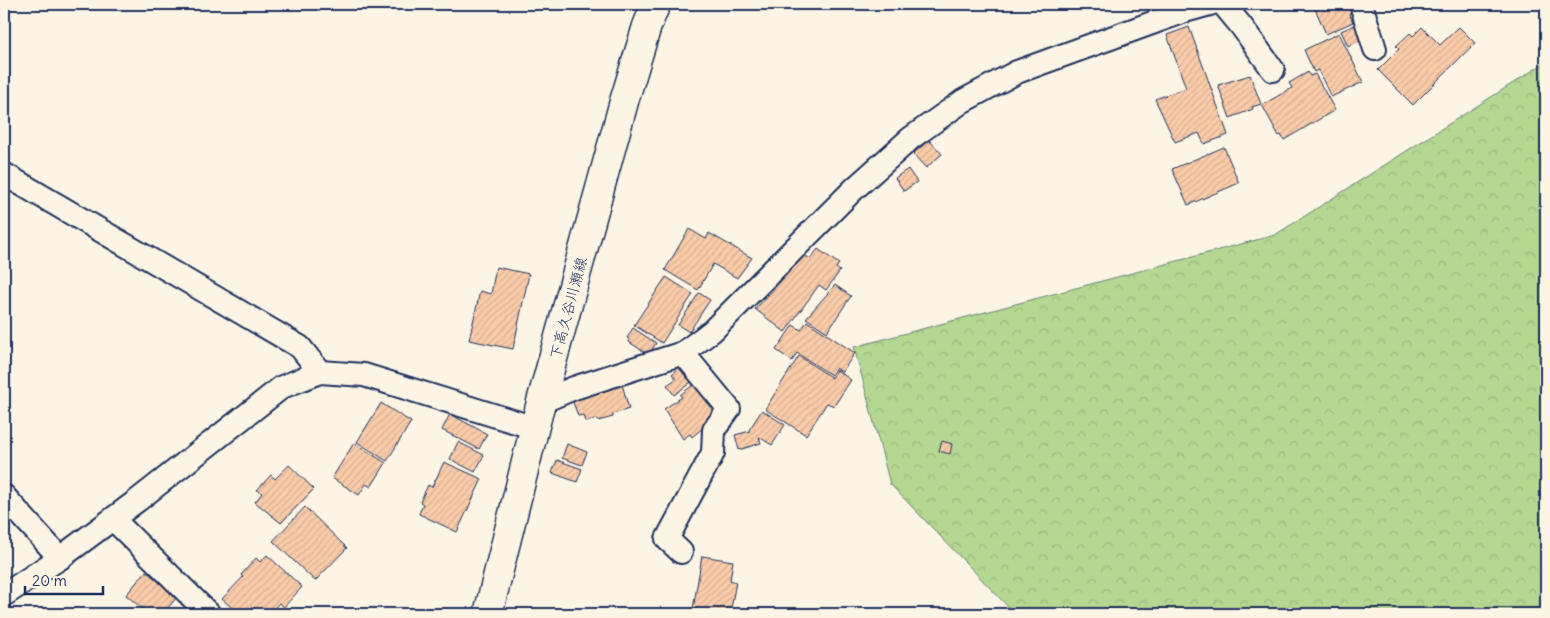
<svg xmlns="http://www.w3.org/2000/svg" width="1550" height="618" viewBox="0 0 1550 618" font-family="Delius,'Klee One',sans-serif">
	<defs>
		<pattern id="forest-crowns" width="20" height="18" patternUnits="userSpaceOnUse" patternTransform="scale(1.25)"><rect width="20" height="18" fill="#b4d791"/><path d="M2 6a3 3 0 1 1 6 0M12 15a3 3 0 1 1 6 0" fill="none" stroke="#9ab97f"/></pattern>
		<pattern id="building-hatch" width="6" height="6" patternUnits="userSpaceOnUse" patternTransform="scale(1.25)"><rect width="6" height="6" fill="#facca9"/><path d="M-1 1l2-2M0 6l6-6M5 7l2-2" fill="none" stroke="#d6b094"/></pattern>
	</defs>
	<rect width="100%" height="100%" fill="#fcf5e5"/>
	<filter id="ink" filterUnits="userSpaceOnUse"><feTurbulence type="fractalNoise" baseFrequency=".02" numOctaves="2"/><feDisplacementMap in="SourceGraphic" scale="10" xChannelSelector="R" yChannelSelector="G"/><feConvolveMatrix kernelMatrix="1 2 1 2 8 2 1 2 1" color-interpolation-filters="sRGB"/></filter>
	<g filter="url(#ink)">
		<polygon fill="url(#forest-crowns)" stroke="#688378" points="1546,62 1546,614 1015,614 890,484 854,347 1275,235"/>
		<g fill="url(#building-hatch)" stroke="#1b2f5e">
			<polygon points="1313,4 1353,4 1356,11 1349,14 1353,22 1326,34"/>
			<polygon points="1357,24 1364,39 1348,46 1341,31"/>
			<polygon points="1189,27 1228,135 1204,144 1199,133 1175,142 1155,99 1186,88 1167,35"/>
			<polygon points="1422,27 1440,45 1459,27 1475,43 1413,105 1378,70 1399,49 1396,46 1410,33 1413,36"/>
			<polygon points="1339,33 1363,82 1331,97 1318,70 1314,72 1304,50"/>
			<polygon points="1308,72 1310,76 1315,74 1335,110 1284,140 1281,135 1279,136 1262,105 1292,88 1289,83"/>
			<polygon points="1250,75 1261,104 1252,107 1253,109 1230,118 1218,85"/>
			<polygon points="929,140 942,154 926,168 913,154"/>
			<polygon points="1224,147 1239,183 1188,205 1172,169"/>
			<polygon points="908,169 917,182 904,191 895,178"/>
			<polygon points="689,229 706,239 709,233 752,258 737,278 713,264 698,290 665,270"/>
			<polygon points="818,249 839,264 836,268 840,271 826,290 819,285 785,332 755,309 805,255 810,259"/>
			<polygon points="496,267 529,274 513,349 469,340 480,291 491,294"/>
			<polygon points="666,277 693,294 662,343 634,325"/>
			<polygon points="835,285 851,296 827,332 806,318"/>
			<polygon points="699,293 710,300 689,332 678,325"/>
			<polygon points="807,321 855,353 842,372 836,368 831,375 797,353 792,361 776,350 793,325 801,330"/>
			<polygon points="633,328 656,343 649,355 629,342 630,340 627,338"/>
			<polygon points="799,356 832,378 837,370 851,380 834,406 827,403 806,435 765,409"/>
			<polygon points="683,365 694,380 674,395 667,385 676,379 672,374"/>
			<polygon points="697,382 721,413 692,437 690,434 683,439 664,409 682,397 680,395"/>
			<polygon points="622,384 629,409 613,414 613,417 598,421 597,419 586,422 584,415 578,416 572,399"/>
			<polygon points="381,403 411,422 387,461 357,442"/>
			<polygon points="762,410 785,425 772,445 759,437 761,443 739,450 735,435 750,431 749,430"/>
			<polygon points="450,414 487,434 479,449 442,430"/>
			<polygon points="942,441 952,444 950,454 939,451"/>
			<polygon points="458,442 484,455 475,472 450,459"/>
			<polygon points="354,443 386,463 371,487 366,484 359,495 332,478"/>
			<polygon points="567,444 587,452 582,465 562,458"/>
			<polygon points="557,460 582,469 577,482 552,473"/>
			<polygon points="444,462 482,479 457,532 419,514 423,504 420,502 428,485 432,487"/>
			<polygon points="289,465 314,489 281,523 255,502 262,493 257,490 271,475 275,479"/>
			<polygon points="305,507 347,548 315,581 273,541"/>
			<polygon points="267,555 302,587 284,607 279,603 269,614 239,614 222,599 243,577 241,575 256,558 260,562"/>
			<polygon points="702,556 733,561 730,580 736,582 730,614 719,614 693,609"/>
			<polygon points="146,571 177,597 163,614 149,614 126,595"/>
		</g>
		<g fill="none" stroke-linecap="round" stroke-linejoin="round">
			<defs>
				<g id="street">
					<polyline points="1223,4 1242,27 1273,70"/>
					<polyline points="1361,4 1375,49"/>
					<polyline points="4,174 300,347 320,372"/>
					<polyline points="541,402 574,388 683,353 712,331 854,189 911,138 963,101 1017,72 1185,11 1210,4"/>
					<polyline points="4,496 60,558"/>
					<polyline points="113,519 209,614"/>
					<polyline points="681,552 667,539 713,453 714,430 729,409 683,353"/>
					<polyline points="4,595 60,558 138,500 282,387 320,372 364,375 535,428"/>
				</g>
				<polyline id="secondary" points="488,614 541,402 625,98 647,26 656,4"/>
			</defs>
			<use href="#street" stroke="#1b2f5e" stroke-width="26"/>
			<use href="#secondary" stroke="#1b2f5e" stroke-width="31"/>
			<use href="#street" stroke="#fcf5e5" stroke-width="22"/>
			<use href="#secondary" stroke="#fcf5e5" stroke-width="28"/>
		</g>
	</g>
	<g text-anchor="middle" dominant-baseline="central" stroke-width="5" stroke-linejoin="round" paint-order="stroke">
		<g font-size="15" fill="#1b2f5e" stroke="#fcf5e5">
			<text transform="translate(568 308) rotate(-75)">下高久谷川瀬線</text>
		</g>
	</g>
	<rect width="1550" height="618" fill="none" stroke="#fcf5e5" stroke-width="20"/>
	<rect x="10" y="10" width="1530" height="598" fill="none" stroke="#1b2f5e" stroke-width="2" filter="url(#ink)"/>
	<path d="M25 586v8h78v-8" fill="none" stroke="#1b2f5e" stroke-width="2.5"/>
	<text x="32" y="586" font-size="15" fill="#1b2f5e" stroke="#fcf5e5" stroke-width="4" paint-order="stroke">20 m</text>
</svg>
